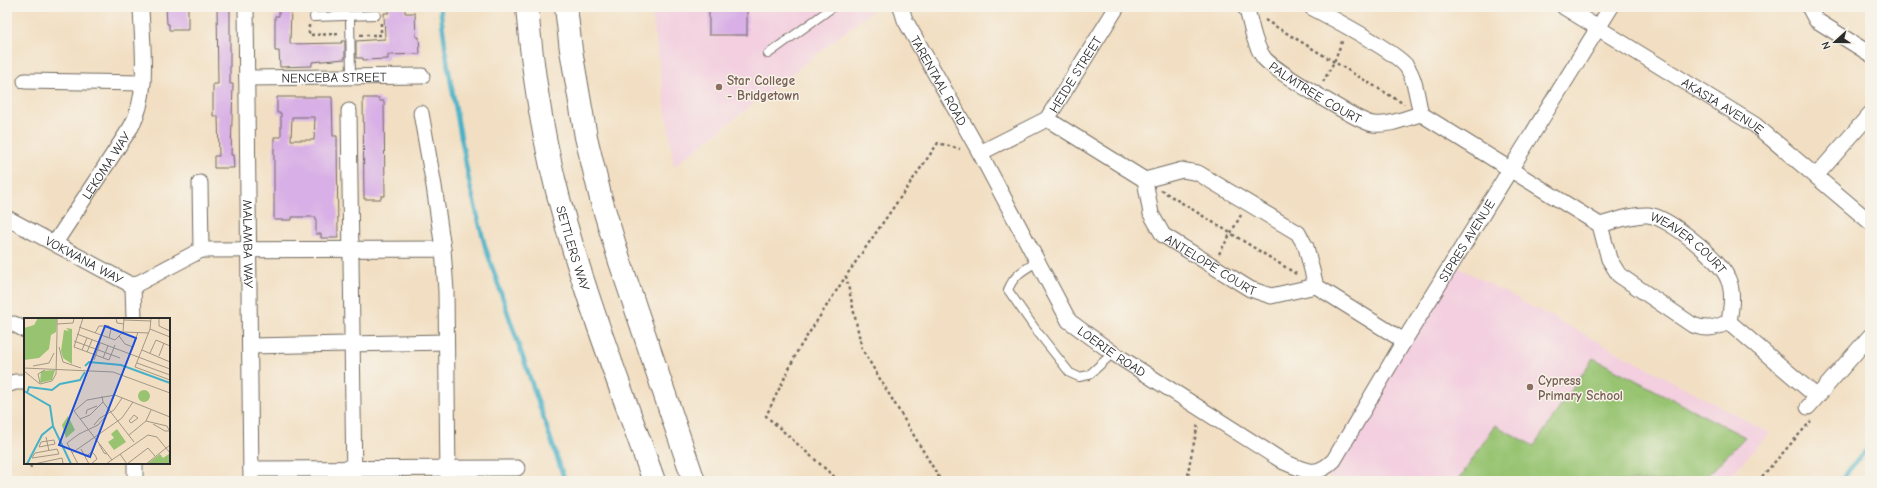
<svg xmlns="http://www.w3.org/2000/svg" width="1877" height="488" viewBox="0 0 1877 488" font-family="'Comic Neue',sans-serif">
	<rect width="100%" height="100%" fill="#f7f3e8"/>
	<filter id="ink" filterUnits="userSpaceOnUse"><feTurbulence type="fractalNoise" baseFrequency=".025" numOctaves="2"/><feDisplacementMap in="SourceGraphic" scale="8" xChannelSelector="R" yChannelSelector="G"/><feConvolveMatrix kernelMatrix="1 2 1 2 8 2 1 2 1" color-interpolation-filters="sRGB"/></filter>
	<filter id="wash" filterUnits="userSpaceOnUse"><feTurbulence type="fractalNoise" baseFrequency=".012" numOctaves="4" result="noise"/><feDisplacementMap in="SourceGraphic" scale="16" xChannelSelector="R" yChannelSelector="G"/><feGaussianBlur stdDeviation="0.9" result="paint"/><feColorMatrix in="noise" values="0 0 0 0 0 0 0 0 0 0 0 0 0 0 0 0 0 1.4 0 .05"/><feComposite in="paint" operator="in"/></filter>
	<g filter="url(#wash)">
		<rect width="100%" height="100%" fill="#f2dfc3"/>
		<g fill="#f3cfdf">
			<polygon points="651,7 877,7 674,166"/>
			<polygon points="1452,264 1770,433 1725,481 1336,481 1320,471"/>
		</g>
		<polygon fill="#98c472" stroke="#62784e" points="1593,358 1745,437 1702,481 1458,481 1495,425 1534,446"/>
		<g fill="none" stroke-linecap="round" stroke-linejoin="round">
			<g stroke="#48b1c7" stroke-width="4.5">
				<polyline points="440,7 448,67 470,186 485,246 565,481"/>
				<polyline points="1842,481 1849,470 1870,446"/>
			</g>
		</g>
		<g id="blocks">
			<g fill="#d8afe6" fill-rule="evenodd">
				<polygon points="166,7 188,7 188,30 169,30 169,24 167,24"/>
				<polygon points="217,7 230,7 230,84 233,84 231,155 233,155 234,168 214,168 214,156 219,156 218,116 213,116 213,84 218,84"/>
				<polygon points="279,7 291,7 290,44 342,43 341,41 345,41 345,59 312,62 312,66 280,67 279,51 275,51 275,16 279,16"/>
				<polygon points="389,7 405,7 405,13 415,13 416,37 419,37 420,54 388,55 388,59 363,60 363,58 356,58 356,41 385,39 384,13 389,13"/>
				<rect x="709" y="7" width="38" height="28"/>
				<path d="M 277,97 L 332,97 L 333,136 L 337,136 L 338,238 L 321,238 L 321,234 L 316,234 L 316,217 L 292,217 L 292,220 L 274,220 L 274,137 L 281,137 L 281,113 L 277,113 ZM 292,117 L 315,117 L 314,140 L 291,140 Z"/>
				<polygon points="363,98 379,98 380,101 384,101 385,196 381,196 381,199 364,199"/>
			</g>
		</g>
	</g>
	<g filter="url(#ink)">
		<use href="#blocks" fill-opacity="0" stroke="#716a60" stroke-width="1"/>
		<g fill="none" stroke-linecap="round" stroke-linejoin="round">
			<defs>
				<g id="service">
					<polyline points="350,16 351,76"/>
					<polyline points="314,17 376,15"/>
					<polyline points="768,54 833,7"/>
					<path d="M 1037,262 C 1023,270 1014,275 1008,290 L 1036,330 L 1070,373 L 1079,377 L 1089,375 L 1113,353"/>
				</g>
				<g id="minor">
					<path id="s1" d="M 246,7 L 251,481"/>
					<path id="s2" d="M 901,7 L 905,20 L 980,153 L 1069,321 L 1113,353 L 1284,462 C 1305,470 1315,479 1334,460 L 1404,341 L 1611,7"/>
					<path id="s3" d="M 1244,7 L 1247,9 C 1251,25 1254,44 1264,58 C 1272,69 1359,122 1373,124 C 1389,126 1406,118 1421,114"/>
					<path d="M 1311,7 C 1330,17 1396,52 1407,67 C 1416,80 1417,99 1421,114 L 1600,225 L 1609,259 L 1619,275 L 1691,324 C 1706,331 1715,328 1729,322"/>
					<path id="s4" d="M 1564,7 L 1755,125 L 1870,222"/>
					<polyline points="1809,7 1816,20 1870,54"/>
					<path id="s5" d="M 247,78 L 422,76"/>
					<polyline points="25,81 143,83"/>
					<polyline points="349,111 354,481"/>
					<polyline points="421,113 434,186 443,249"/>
					<polyline points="1047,119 1145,180 1182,170 1198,173 1298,233 1306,247 1316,286 1404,341"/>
					<path id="s6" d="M 980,153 L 1047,119 L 1117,7"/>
					<polyline points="1816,176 1870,114"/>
					<path id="s7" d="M 1145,180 L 1151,214 L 1163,235 L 1250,289 L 1271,296 L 1316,286"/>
					<path id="s8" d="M 7,218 L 133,286 L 134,319"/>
					<path id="s9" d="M 1600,225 C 1615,221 1633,214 1648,215 C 1669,217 1721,260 1728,279 C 1734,292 1731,309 1729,322"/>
					<path id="s10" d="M 55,243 L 131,127 C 150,94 142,44 141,7"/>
					<polyline points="201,250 443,249 446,291 448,481"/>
					<polyline points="133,286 201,250 200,183"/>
					<polyline points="1729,322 1816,396"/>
					<polyline points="14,324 25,330"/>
					<polyline points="250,346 446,342"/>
					<polyline points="7,385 15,382 25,382"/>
					<polyline points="1808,407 1870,336"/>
					<polyline points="135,463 135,481"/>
					<polyline points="251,469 517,468"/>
				</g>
				<g id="motorway">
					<path id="s11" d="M 527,7 C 532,66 541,126 555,183 C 580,284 619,383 654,481"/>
					<polyline points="566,7 571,50 586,137 601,199 620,262 694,481"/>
				</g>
			</defs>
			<use href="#service" stroke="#716a60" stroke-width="10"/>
			<use href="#minor" stroke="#716a60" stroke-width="17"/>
			<use href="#motorway" stroke="#716a60" stroke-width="24"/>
			<g stroke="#716a60" stroke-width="2.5" stroke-dasharray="3 3" stroke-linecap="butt">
				<polyline points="1265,20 1404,104"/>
				<polyline points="309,25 309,35 339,34"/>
				<polyline points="360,35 381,35 381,23"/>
				<polyline points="1323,82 1334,62 1343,39"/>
				<polyline points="1161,190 1298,275"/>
				<polyline points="1219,254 1241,215"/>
				<polyline points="30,468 32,463"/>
				<polyline points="839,481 766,416 798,350 846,276"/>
				<polyline points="944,481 940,479 862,349 846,276 938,143 960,149"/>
				<polyline points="1188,481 1189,466 1198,424"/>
				<polyline points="1758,481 1811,421"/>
			</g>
			<use href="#service" stroke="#fff" stroke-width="8"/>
			<use href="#minor" stroke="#fff" stroke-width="15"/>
			<use href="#motorway" stroke="#fff" stroke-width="22"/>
		</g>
	</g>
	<g fill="#8d6e63" stroke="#f7f3e8" stroke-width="1.5">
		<circle cx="719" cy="87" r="4"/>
		<circle cx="1530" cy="387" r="4"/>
	</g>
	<g text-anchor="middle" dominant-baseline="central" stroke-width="3" stroke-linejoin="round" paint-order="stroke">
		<g font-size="13" fill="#2b2b2b" stroke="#f7f3e8">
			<text stroke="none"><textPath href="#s6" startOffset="128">HEIDE STREET</textPath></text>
			<text stroke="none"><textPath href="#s5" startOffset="87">NENCEBA STREET</textPath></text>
			<text stroke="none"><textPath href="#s2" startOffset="83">TARENTAAL ROAD</textPath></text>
			<text stroke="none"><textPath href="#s3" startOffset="118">PALMTREE COURT</textPath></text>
			<text stroke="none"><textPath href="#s4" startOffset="187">AKASIA AVENUE</textPath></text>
			<text stroke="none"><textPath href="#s10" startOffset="93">LEKOMA WAY</textPath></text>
			<text stroke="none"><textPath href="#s2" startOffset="925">SIPRES AVENUE</textPath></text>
			<text stroke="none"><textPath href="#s1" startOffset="237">MALAMBA WAY</textPath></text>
			<text stroke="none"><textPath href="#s9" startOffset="99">WEAVER COURT</textPath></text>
			<text stroke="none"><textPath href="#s11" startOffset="246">SETTLERS WAY</textPath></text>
			<text stroke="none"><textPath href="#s8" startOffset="88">VOKWANA WAY</textPath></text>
			<text stroke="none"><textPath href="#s7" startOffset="115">ANTELOPE COURT</textPath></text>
			<text stroke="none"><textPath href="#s2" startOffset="409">LOERIE ROAD</textPath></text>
		</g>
		<g font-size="13" font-weight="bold" fill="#785e54" stroke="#f7f3e8" text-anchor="start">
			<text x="727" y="80">Star College<tspan x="727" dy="15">- Bridgetown</tspan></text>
			<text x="1538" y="380">Cypress<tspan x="1538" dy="15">Primary School</tspan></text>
		</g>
	</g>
	<g transform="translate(24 318)">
		<rect width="146" height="146" fill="#f2dfc3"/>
		<path d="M 14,0 L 33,0 L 32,14 L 27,17 L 25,31 L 15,40 L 0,42 L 0,10 L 10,7 ZM 42,10 L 48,11 L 48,46 L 39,40 L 37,33 L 40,12 L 45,13 ZM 31,52 L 28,62 L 16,65 L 17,53 ZM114 78a6 6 0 1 1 12 0a6 6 0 1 1-12 0ZM 44,98 L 51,112 L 42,120 L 38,107 ZM 93,111 L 102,124 L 90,132 L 84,124 L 90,120 L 87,116 ZM 136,136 L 139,140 L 145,136 L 146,146 L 123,146 Z" fill="#98c472"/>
		<path fill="none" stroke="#48b1c7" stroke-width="2" d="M 61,48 L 65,44 L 97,47 L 146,65M 0,73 L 26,88 L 29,108M 3,75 L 5,69 L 28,72 L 36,66 L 56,62 L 61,54M 3,146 L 18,117 L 29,108 L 47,146"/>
		<path fill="none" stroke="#a29786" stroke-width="1" d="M 59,0 L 50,29 L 85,42 L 91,27M 92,0 L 93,5 L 100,6M 127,0 L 126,11 L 111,49 L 146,62M 135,0 L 135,8 L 146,13M 100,2 L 127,3M 33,6 L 49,5 L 50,0M 55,9 L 91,22 L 99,14 L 125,15M 126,11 L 146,19M 99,14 L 100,0M 33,15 L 33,0M 71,15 L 75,8 L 85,8 L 87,11 L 85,20M 53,16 L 146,51M 95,18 L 101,26 L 109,29 L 114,14M 50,23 L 96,40M 35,29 L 39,44 L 57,50M 58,32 L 63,20M 118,32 L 146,44M 63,34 L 68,22M 126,35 L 132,22 L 146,28M 135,38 L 140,25M 79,40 L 84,28M 70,42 L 76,25M 113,45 L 146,57M 9,48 L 25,45 L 30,35M 0,50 L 89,54 L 146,75M 0,53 L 16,66 L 28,63 L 32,56 L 33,15M 16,65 L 14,56 L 21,52M 78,78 L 79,84 L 110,124M 62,96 L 63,92 L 73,88M 110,97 L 114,100 L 107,105 L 105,103 ZM 56,101 L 66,97 L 79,84M 122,103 L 143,108 L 145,112M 129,106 L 141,113 L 146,113M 70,107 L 76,100 L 90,92 L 98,80M 105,117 L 122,103 L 127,92M 22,119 L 25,133M 30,122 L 31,126 L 15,129 L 17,124 ZM 43,125 L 55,116 L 74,107 L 81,99M 43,125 L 54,146M 75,126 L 80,135 L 83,136M 33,131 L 35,136 L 8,140 L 11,135 ZM 57,131 L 65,146M 48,135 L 98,100 L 109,84M 96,136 L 103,146M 61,139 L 68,134 L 71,137M 88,142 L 50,93 L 63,82 L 91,77 L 146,99M 10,146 L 38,140 L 39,145 L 36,146M 67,146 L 73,141 L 71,137M 82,146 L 124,117 L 133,119 L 146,135M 103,146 L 124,130 L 131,138M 122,146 L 146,127"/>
		<path fill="#1d4ed8" fill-opacity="0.15" stroke="#1d4ed8" stroke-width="2" d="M 81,8 L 112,20 L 66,139 L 35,127 Z"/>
		<rect width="146" height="146" fill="none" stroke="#2b2b2b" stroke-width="2"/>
	</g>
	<rect width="1877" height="488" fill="none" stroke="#f7f3e8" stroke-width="24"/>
	<g transform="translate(1835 42) rotate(249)" stroke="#f7f3e8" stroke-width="3" paint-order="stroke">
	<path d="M0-3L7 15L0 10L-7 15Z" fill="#2b2b2b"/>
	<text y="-6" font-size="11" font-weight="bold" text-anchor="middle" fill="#2b2b2b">N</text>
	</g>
</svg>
